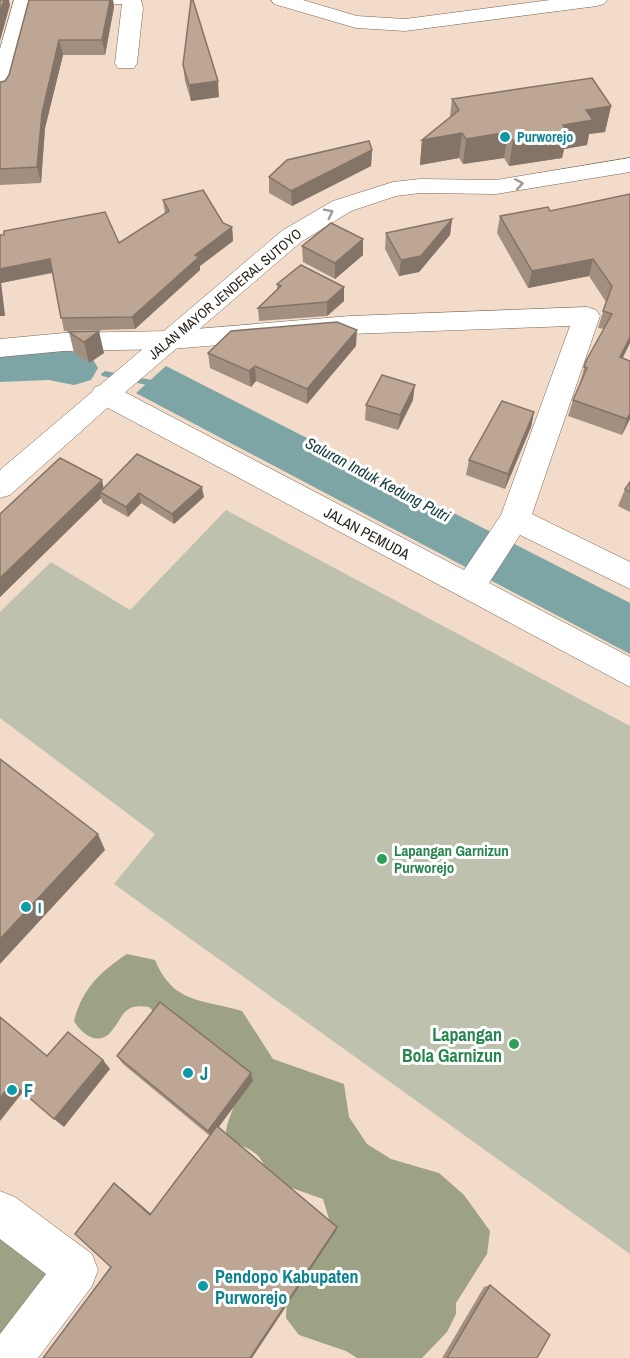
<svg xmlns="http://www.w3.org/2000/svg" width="630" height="1358" viewBox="0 0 630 1358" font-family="'Archivo Narrow',sans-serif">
	<rect width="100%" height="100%" fill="#f2dbc8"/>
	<polygon fill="#bec1ad" points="226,510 630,726 630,1254 114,884 155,834 0,718 0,612 51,562 130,610"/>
	<g fill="#9ea284">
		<path d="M 127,954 L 155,960 C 173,1004 202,999 242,1011 L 273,1059 L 344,1084 L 349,1117 L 367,1144 L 391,1159 L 439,1173 L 464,1195 L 490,1231 L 487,1254 L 456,1303 L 456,1314 L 447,1332 L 422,1358 L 357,1358 L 346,1351 L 299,1335 L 286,1318 L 287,1298 L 324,1237 L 329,1219 L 323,1199 L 289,1187 L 266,1173 C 262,1150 245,1148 226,1139 C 224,1120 238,1108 236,1089 L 149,1007 C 121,1003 124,1018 109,1034 C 96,1046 80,1032 74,1021 C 82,989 101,971 127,954 Z"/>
		<polygon points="0,1220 69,1272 1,1358 0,1358"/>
	</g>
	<polygon fill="#7da5a5" points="166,366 630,603 630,654 136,393"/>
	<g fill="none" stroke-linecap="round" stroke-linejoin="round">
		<polygon fill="#7da5a5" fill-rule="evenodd" points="105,371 162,382 166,385 162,388 102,376 101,374"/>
		<polygon fill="#7da5a5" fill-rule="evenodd" points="49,346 91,356 98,368 91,380 74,385 49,380 0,382 0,348"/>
		<defs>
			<g id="minor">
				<polygon points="14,0 141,0 143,8 137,63 134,68 118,68 115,63 122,4 32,8 11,90 8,95 0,97 0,49"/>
				<polygon points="271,0 303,0 357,16 405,19 550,0 607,0 604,4 597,6 405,31 356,28 274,4"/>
				<polygon points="587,307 596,310 600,316 532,514 630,562 630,589 520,535 489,583 630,657 630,687 95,401 91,394 95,387 105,384 115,387 464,570 501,515 570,326 350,334 171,349 64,351 0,357 0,339 64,333 171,331 350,316"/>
				<polygon points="0,1191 15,1197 92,1254 98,1270 92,1286 38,1358 0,1358 0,1334 46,1274 0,1239"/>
			</g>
			<polygon id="major" points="630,158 630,172 496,194 420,193 396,196 351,211 301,242 115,401 10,495 0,498 0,470 283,230 333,201 393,182 420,179 496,180"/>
		</defs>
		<use href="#minor" stroke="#796554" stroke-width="1"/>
		<use href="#major" stroke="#796554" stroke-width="1"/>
		<use href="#minor" fill="#fff" fill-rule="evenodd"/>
		<use href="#major" fill="#fff" fill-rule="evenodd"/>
	</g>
	<g fill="#a38f7f">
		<polygon points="29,0 113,0 114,7 105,55 63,55 45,128 41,183 0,185 0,82 5,81 9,75"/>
		<polygon points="183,65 219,97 191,101 185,81"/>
		<polygon points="452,99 611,106 605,132 589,134 587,145 564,149 562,158 509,166 504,158 463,164 459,158 420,165 422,140 450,117"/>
		<polygon points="372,150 371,166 292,206 269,193 269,177"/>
		<polygon points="630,194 630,343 622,358 630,419 622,435 568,416 573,400 580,383 586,361 604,329 598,328 606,302 589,276 528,288 497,233 500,216 550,211"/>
		<polygon points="163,200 223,223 232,227 233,241 200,266 200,270 135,329 64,331 53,273 1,283 5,316 0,316 0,235 119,243 165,214"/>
		<polygon points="452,219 450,235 419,272 399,276 385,249 386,233"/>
		<polygon points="302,246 363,255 335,279 303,262"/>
		<polygon points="277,284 344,301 327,316 259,321 258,308 277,289"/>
		<polygon points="69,332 104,353 89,363 74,353"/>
		<polygon points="356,346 307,404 256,381 251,387 210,368 208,353"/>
		<polygon points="413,400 398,430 365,420 366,405"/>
		<polygon points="534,412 531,427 505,489 466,475 469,460"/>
		<polygon points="630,482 630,512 618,506 625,489"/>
		<polygon points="104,489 204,497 174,524 141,503 128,517 103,503 101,498 0,597 0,514"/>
		<polygon points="117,1056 253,1081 218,1128 337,1227 336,1231 111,1267 122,1189 151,1214 210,1136 123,1064"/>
		<polygon points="490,1285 537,1358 442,1358 484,1287"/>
	</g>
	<g fill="#847468">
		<polygon points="4,0 9,0 10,5 0,41 0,12"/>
		<polygon points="110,0 113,0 114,7 105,55 102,40"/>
		<polygon points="59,40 63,55 45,128 41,183 37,167 42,113"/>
		<polygon points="218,81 219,97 191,101 189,85"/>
		<polygon points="611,106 605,132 589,134 587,145 564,149 562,158 509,166 513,141 563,125 586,110"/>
		<polygon points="508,132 504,158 463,164 466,139"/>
		<polygon points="462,133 459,158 420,165 422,140"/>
		<polygon points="372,150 371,166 292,206 291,191"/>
		<polygon points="452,219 450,235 419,272 399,276 401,260"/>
		<polygon points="232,227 233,241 200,266 200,270 135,329 132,317 195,255"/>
		<polygon points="363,239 363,255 335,279 335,263"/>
		<polygon points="50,259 54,272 1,283 5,316 0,316 0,269"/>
		<polygon points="593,259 589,276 528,288 532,271"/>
		<polygon points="344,287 344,301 327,316 327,302"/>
		<polygon points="357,330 356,346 307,404 307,389"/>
		<polygon points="99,331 104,353 89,363 84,342"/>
		<polygon points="630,337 630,343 615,374 620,357"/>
		<polygon points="255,366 256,381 251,387 249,371"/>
		<polygon points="415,385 413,400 398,430 400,415"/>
		<polygon points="534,412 531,427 505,489 508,474"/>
		<polygon points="630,414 630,419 622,435 627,419"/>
		<polygon points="102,480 105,495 100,492 101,498 0,597 0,578"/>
		<polygon points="202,487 204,497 174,524 172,514"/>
		<polygon points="139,493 141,503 128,517 126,507"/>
		<polygon points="98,834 105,850 0,964 0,939"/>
		<polygon points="103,1060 110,1069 64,1127 54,1119"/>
		<polygon points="251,1073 253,1081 211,1137 208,1131"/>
		<polygon points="12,1083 23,1092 0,1121 0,1098"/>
		<polygon points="114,1183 122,1189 157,1219 150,1215"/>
		<polygon points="337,1227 336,1231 252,1358 250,1358"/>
	</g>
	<g fill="#bda694" stroke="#847468" stroke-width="1.5">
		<polygon points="0,0 4,0 0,12"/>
		<polygon points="29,0 110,0 102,40 59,40 42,113 37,167 0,169 0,82 5,81 9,75"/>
		<polygon points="191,0 193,0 218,81 189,85 183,65"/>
		<polygon points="592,78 611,106 586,110 593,120 563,125 568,133 513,141 508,132 466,139 462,133 422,140 459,110 452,99"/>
		<polygon points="369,141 372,150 291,191 269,177 287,160"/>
		<polygon points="203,190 223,223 232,227 195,255 199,257 132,317 61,318 50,259 0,269 0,235 4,235 4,231 105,212 119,243 169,211 163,200"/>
		<polygon points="630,194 630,337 620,357 630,361 630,414 627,419 573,400 587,368 584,367 586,361 612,314 603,311 612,286 593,259 532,271 500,216 548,207 550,211"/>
		<polygon points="452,219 421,256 401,260 386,233"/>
		<polygon points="331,223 363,239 335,263 302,246"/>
		<polygon points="301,265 344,287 327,302 258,308 281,286 277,284"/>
		<polygon points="337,322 357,330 307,389 255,366 249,371 208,353 231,331"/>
		<polygon points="99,331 84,342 69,332"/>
		<polygon points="382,375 415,385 400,415 366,405"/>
		<polygon points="502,401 534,412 508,474 469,460"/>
		<polygon points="137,454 202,487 172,514 139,493 126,507 100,492"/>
		<polygon points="60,458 102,480 0,578 0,514"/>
		<polygon points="630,482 630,492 625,489"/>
		<polygon points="0,759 98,834 0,939"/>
		<polygon points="160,1002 251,1073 208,1131 117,1056"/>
		<polygon points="0,1017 47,1056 68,1032 103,1060 54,1119 12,1083 0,1098"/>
		<polygon points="217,1126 337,1227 250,1358 43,1358 111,1267 75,1234 114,1183 150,1215"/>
		<polygon points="490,1285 550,1335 537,1358 447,1358"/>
	</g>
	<defs><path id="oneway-chevron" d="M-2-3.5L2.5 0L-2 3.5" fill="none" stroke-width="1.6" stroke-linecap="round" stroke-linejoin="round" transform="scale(1.5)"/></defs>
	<g stroke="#9d9a97">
		<use href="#oneway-chevron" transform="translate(519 184) rotate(-9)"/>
		<use href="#oneway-chevron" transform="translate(329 213) rotate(-27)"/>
	</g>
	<g fill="#0f9aa8" stroke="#fff" stroke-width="2">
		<circle cx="505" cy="137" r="6"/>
		<circle cx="26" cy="907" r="6"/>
		<circle cx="188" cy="1073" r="6"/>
		<circle cx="12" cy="1090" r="6"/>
		<circle cx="203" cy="1286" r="6"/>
	</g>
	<g fill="#2e9e5b" stroke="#fff" stroke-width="2">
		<circle cx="382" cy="859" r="6"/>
		<circle cx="514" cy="1044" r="6"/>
	</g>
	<g text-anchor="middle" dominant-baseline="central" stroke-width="6" stroke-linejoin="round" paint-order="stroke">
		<g font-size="14" font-weight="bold" fill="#0d838f" stroke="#fff" text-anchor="start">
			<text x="517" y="137">Purworejo</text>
		</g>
		<g font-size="14" fill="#261e17" stroke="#fff">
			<text transform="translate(225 294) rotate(-40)">JALAN MAYOR JENDERAL SUTOYO</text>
		</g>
		<g font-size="15" fill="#261e17" stroke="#fff">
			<text transform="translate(367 533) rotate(28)">JALAN PEMUDA</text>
		</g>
		<g font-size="15" font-weight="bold" fill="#27864d" stroke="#fff" text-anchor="start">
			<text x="394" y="850">Lapangan Garnizun<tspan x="394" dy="17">Purworejo</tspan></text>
		</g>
		<g font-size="15" font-weight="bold" fill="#0d838f" stroke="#fff" text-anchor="start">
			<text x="38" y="907">I</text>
		</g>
		<g font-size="16" font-style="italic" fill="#153c3d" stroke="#fff">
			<text transform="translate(378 479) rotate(28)">Saluran Induk Kedung Putri</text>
		</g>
		<g font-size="18" font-weight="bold" fill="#27864d" stroke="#fff" text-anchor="end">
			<text x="502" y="1034">Lapangan<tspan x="502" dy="21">Bola Garnizun</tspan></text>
		</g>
		<g font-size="18" font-weight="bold" fill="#0d838f" stroke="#fff" text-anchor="start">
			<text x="200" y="1073">J</text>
			<text x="24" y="1090">F</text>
			<text x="215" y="1276">Pendopo Kabupaten<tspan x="215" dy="21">Purworejo</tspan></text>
		</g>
	</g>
</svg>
